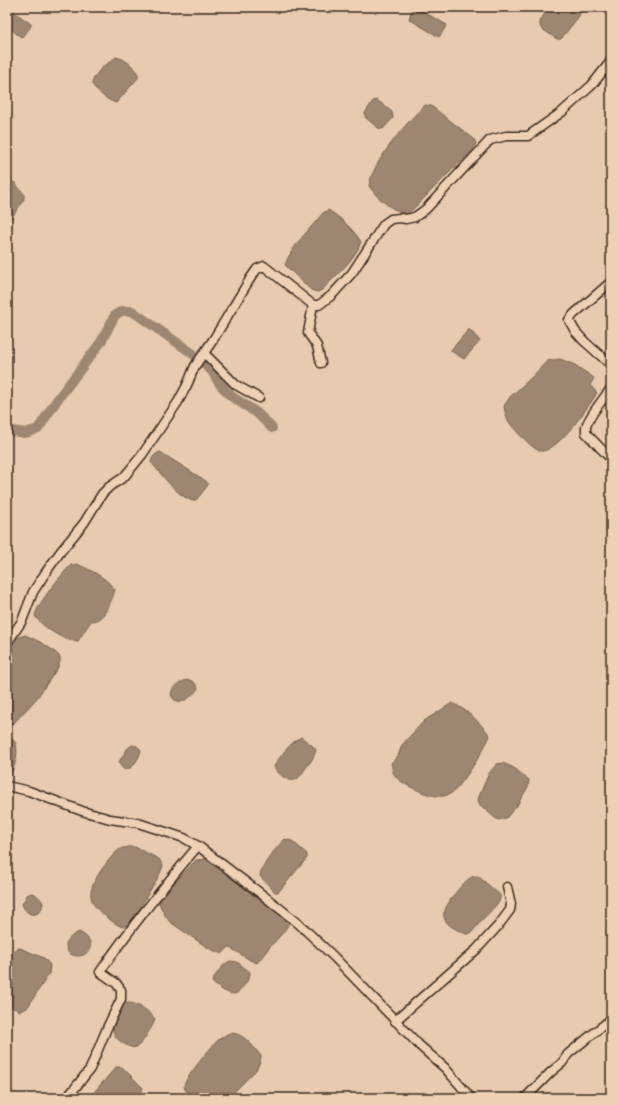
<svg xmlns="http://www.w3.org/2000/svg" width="618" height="1105" viewBox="0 0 618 1105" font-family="'Playpen Sans',sans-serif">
	<rect width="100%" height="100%" fill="#e7caaf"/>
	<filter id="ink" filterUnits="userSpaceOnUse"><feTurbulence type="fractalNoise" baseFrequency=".025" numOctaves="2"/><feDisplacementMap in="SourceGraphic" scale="8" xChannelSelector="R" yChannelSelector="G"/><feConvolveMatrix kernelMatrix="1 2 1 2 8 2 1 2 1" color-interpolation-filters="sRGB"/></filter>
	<g filter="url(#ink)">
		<g fill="#9d8772" stroke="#766250">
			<polygon points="7,7 31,24 31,26 23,37 21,37 7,26"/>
			<polygon points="415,7 447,25 439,37 409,19 411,12"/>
			<polygon points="548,7 580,7 581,11 579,16 561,39 557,39 542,29 540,26 540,22"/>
			<path d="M 116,57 C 126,59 133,66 138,74 L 138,78 L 116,103 C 107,100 97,92 92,84 C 94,72 107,64 116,57 Z"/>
			<polygon points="377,100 392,112 393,118 383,129 378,128 365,117 365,113 373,101"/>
			<path d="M 425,105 L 431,106 L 474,139 L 476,144 C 471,154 461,161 453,169 C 437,184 423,200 408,214 C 393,212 377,198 369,186 C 372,162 408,121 425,105 Z"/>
			<polygon points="7,179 15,183 24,194 24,199 7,225"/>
			<path d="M 328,210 C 339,216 355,231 361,242 C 355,260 335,276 322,290 L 317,292 L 311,290 L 285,265 C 291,247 311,228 323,213 Z"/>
			<polygon points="468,330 470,330 480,341 464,359 451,351 451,350"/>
			<path d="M 560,359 L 575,365 L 594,378 L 590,385 L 597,393 C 589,406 558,451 542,451 C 535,451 528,442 522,437 C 518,433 509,424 507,418 C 505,415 505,410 504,406 L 510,397 L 532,377 L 547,361 Z"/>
			<path d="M 160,452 L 206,481 L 208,485 L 197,499 L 193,501 C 177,496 162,475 151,462 C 152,457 155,454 160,452 Z"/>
			<path d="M 77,564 C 91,570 107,578 115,590 C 113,598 106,612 101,618 C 98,620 95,621 91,621 L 78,641 C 66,643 41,626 35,616 C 37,604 61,575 71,565 Z"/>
			<path d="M 25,635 C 37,640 51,647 60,657 L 60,662 L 57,669 L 37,698 L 13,724 L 9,726 L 7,725 L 7,650 L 14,640 L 19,637 Z"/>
			<path d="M 189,680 L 194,682 L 198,688 C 195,694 183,705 175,700 C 173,699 172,696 171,695 C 172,685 181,681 189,680 Z"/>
			<path d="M 452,703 C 465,708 482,724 490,736 C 485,748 463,784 453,792 C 451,794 447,795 444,796 C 433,797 424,793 415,789 C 408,786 396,780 393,772 C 392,770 392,766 391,763 L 398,756 L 402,745 L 411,735 L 424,721 Z"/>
			<path d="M 7,737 C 11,738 15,740 16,745 C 19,753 14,773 7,778 Z"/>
			<path d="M 301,737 L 314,747 L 316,750 C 314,758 310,763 305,769 C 303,772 300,777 297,779 C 289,784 278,774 274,767 C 278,758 292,741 301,737 Z"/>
			<path d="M 132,745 L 137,746 L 141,750 C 140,759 125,781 119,762 L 127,749 Z"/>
			<polygon points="503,763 514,768 529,780 528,787 516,807 506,818 499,820 495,818 479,804 478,799 489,773 497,764"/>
			<path d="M 285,839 L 292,841 L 307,854 L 307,858 L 281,889 L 278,892 L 275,892 L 260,876 C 262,864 276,848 285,839 Z"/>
			<path d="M 128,847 L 135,847 L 159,859 L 163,866 C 159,878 151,888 145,899 C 140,907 137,916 130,923 C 128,925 125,926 122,927 C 113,923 97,911 93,903 C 91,899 90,893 92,888 C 94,878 113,852 122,848 C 124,848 126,848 128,847 Z"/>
			<path d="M 205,859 L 211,863 L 289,922 C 287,930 275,941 269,948 C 265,953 261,958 257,963 L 250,960 L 229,947 L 222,954 L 208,948 L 170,922 C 165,916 162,910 159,903 L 164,894 L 196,860 Z"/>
			<path d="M 478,876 L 500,895 L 500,898 L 499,902 L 482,920 L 472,932 L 469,934 L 466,934 C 458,930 446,926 444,917 C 441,909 464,880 472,877 C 474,876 476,876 478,876 Z"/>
			<path d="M 31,893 C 37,894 40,898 43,903 C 41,918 27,918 22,904 L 27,895 Z"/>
			<path d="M 79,932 C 103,943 84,964 69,953 C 67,950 66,948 66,944 C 68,938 74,934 79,932 Z"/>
			<polygon points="20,948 44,958 50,965 49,974 27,1008 20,1011 7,1005 7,963 14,950"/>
			<path d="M 230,961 L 237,962 L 250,972 C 250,977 248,980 245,984 C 243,987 240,991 237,993 C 232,997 216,987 212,982 C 215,975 223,964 230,961 Z"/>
			<path d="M 125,1003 C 137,1002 148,1010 155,1019 C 153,1026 149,1031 146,1036 C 144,1039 141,1044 138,1046 C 134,1049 130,1047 126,1045 C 112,1037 111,1031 117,1017 C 120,1012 121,1007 125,1003 Z"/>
			<path d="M 229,1033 C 243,1032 253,1046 261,1056 L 260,1062 L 256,1070 L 228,1098 L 194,1098 C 191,1095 184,1091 184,1086 C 184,1079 212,1046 218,1040 C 221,1038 225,1035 229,1033 Z"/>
			<polygon points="116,1067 122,1067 143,1088 139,1098 89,1098"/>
		</g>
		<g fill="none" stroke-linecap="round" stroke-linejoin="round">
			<polyline stroke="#9d8772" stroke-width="10" points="7,430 25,433 38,429 57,400 101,342 115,315 122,311 132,311 192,353 212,371 219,383 231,396 257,413 272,428"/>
			<defs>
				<g id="street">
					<polyline points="611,282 574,314 569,320 575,331 584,341 611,365"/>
					<polyline points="313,305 308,333 317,346 321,363"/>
					<polyline points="204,353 236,385 259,398"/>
					<path d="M 611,388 C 605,397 588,417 586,427 C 586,428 586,431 586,433 L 611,459"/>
					<polyline points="7,643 22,621 33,592 46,572 61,551 84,523 102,494 109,487 124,477 142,455 178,402 187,385 195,366 213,340 250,279 257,269 264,266 313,305 319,305 332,295 352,273 384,224 391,219 400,218 406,219 415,217 426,209 490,140 506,136 528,136 562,112 592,85 611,61"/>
					<polyline points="7,786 29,791 82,811 110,819 138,823 163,831 184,838 198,846 264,896 298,923 333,956 420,1046 445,1068 471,1098"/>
					<polyline points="395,1021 476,950 498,926 510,910 511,904 507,887"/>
					<path d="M 67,1098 L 90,1069 L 107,1028 L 121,999 L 121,990 L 116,983 L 100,972 C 130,928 164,886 198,846"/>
					<polyline points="525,1098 551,1072 562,1063 568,1054 611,1019"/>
				</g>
			</defs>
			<use href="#street" stroke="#3b2a1e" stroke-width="11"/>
			<use href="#street" stroke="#eed1b5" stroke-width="8"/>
		</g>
	</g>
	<rect width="618" height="1105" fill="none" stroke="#eed1b5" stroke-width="24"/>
	<rect x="12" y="12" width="594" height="1081" fill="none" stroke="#3b2a1e" stroke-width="1.5" filter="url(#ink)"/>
</svg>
